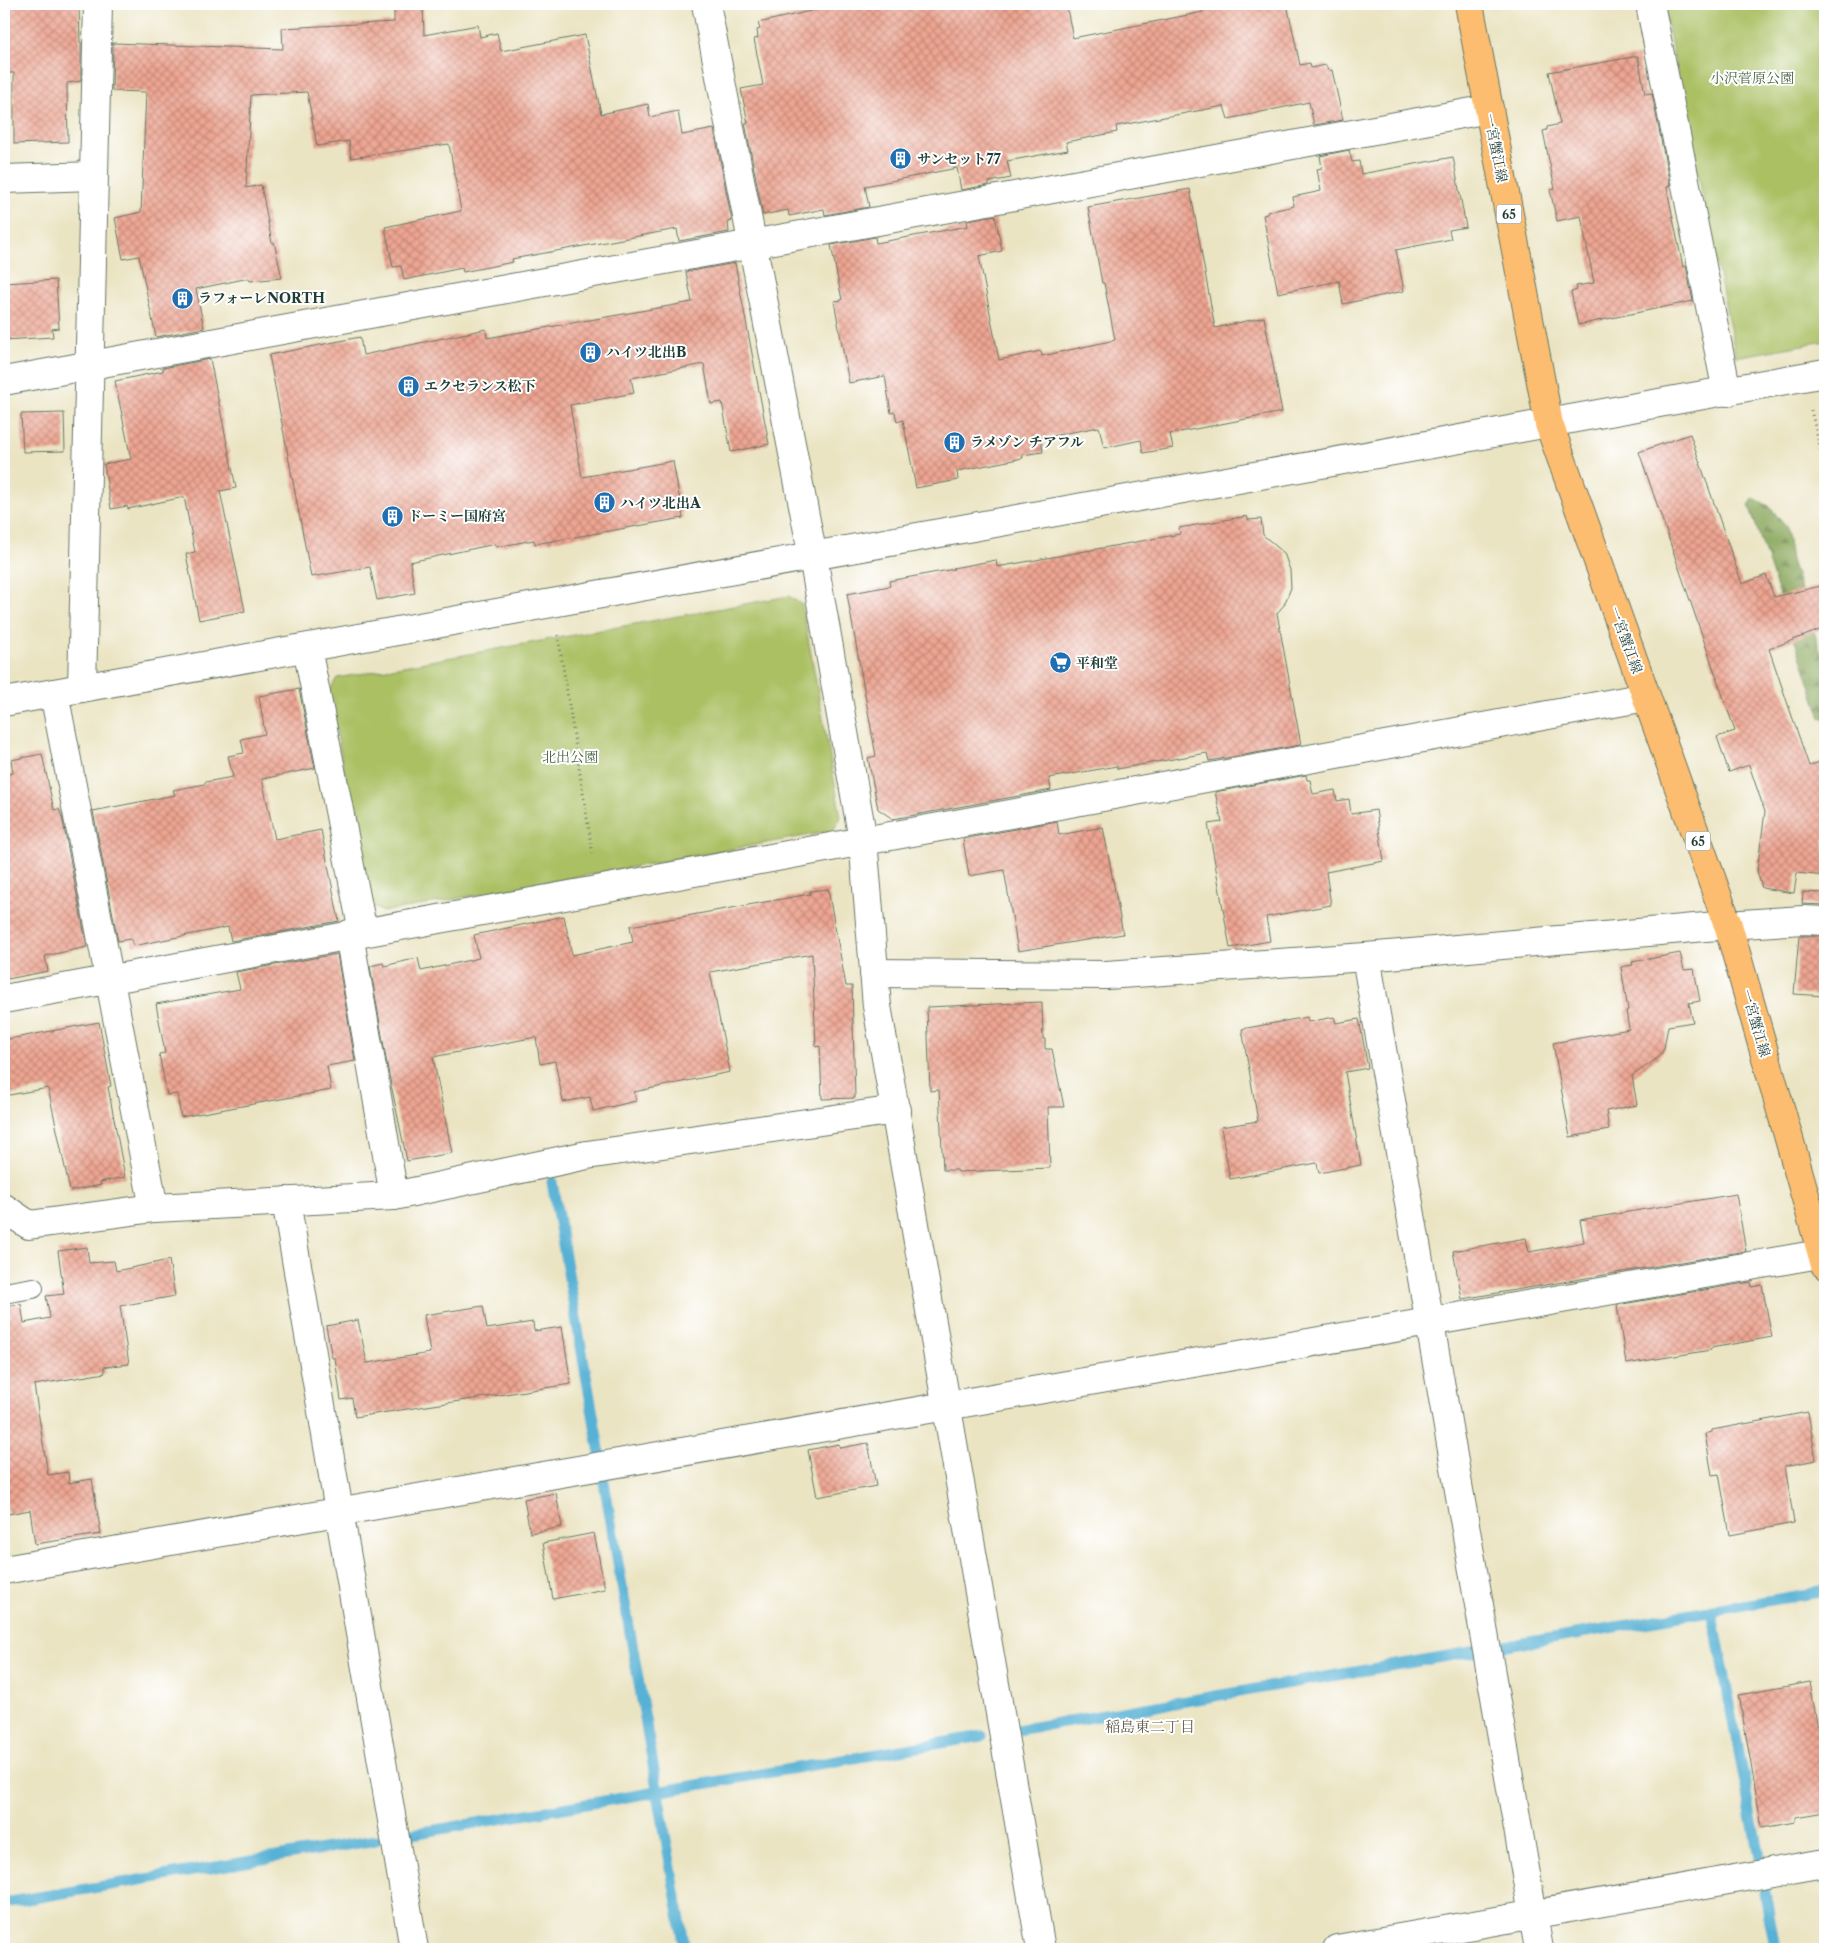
<svg xmlns="http://www.w3.org/2000/svg" width="1829" height="1953" viewBox="0 0 1829 1953" font-family="'Libre Caslon Text','Noto Serif JP',serif">
	<defs>
		<pattern id="forest-firs" width="22" height="20" patternUnits="userSpaceOnUse" patternTransform="scale(1.25)"><rect width="22" height="20" fill="#88a65a"/><path d="M5 1l3.5 6h-7zM16 11l3.5 6h-7z" fill="#6f884b"/></pattern>
		<pattern id="building-cross-hatch" width="8" height="8" patternUnits="userSpaceOnUse" patternTransform="scale(1.25)"><rect width="8" height="8" fill="#efa592"/><path d="M0 0l8 8M0 8l8-8" fill="none" stroke="#c18878"/></pattern>
	</defs>
	<rect width="100%" height="100%" fill="#fff"/>
	<filter id="ink" filterUnits="userSpaceOnUse"><feTurbulence type="fractalNoise" baseFrequency=".02" numOctaves="2"/><feDisplacementMap in="SourceGraphic" scale="10" xChannelSelector="R" yChannelSelector="G"/><feConvolveMatrix kernelMatrix="1 2 1 2 8 2 1 2 1" color-interpolation-filters="sRGB"/></filter>
	<filter id="wash" filterUnits="userSpaceOnUse"><feTurbulence type="fractalNoise" baseFrequency=".0096" numOctaves="4" result="noise"/><feDisplacementMap in="SourceGraphic" scale="20" xChannelSelector="R" yChannelSelector="G"/><feGaussianBlur stdDeviation="1.12" result="paint"/><feColorMatrix in="noise" values="0 0 0 0 0 0 0 0 0 0 0 0 0 0 0 0 0 1.4 0 .05"/><feComposite in="paint" operator="in"/></filter>
	<g filter="url(#wash)">
		<rect width="100%" height="100%" fill="#ebe4c3"/>
		<g fill="#abc064" stroke="#657e4c">
			<polygon points="1663,4 1825,4 1825,341 1736,357"/>
			<polygon points="789,596 802,605 841,817 833,831 383,912 368,903 329,691 337,678"/>
		</g>
		<polygon fill="url(#forest-firs)" stroke="#547247" points="1754,498 1769,506 1786,527 1791,560 1825,665 1825,720 1821,718 1749,505"/>
		<g fill="none" stroke-linecap="round" stroke-linejoin="round">
			<g stroke="#56b1d4" stroke-width="11">
				<polyline points="552,1182 600,1454"/>
				<polyline points="604,1482 685,1949"/>
				<polyline points="1712,1610 1759,1857"/>
				<polyline points="1500,1647 1825,1591"/>
				<polyline points="1017,1730 1477,1651"/>
				<polyline points="406,1835 982,1736"/>
				<polyline points="1765,1892 1775,1949"/>
				<polyline points="4,1903 376,1840"/>
			</g>
		</g>
		<g id="blocks">
			<g fill="url(#building-cross-hatch)">
				<polygon points="5,4 79,4 80,42 81,42 81,81 67,83 68,142 14,144 14,73 7,73"/>
				<polygon points="423,4 424,35 478,25 480,37 497,33 501,51 585,35 601,114 648,104 650,117 678,111 682,135 714,129 732,221 728,222 729,232 679,241 677,229 512,259 513,262 463,272 462,268 404,280 401,266 393,267 385,227 461,211 449,144 351,158 349,141 317,146 307,92 251,95 246,188 261,185 272,243 274,242 282,278 250,281 249,278 196,289 204,328 156,337 139,256 123,259 115,218 141,212 146,92 112,91 113,43 283,49 282,28 394,22 394,6"/>
				<polygon points="827,4 1066,4 1073,38 1203,12 1202,7 1218,4 1287,4 1300,65 1310,63 1311,68 1326,65 1328,71 1332,70 1343,120 1314,125 1309,102 1228,119 1224,106 1116,126 1117,132 1066,142 1068,150 1007,161 1011,178 989,182 989,185 961,190 957,168 865,186 869,207 825,215 824,209 789,216 788,210 763,215 745,123 748,123 741,89 763,85 754,39 758,38 757,30 760,29 758,23 828,7"/>
				<polygon points="1638,56 1645,94 1652,93 1670,186 1667,187 1669,199 1683,267 1686,266 1693,301 1578,325 1571,292 1577,290 1576,286 1594,283 1581,216 1557,221 1550,190 1555,189 1543,131 1547,130 1547,127 1560,124 1549,72"/>
				<polygon points="1349,150 1352,162 1359,161 1361,174 1453,157 1466,227 1449,230 1451,239 1396,250 1404,291 1343,304 1339,281 1278,293 1263,215 1267,214 1267,212 1294,206 1293,197 1321,191 1317,169 1322,168 1320,156"/>
				<polygon points="1190,189 1215,328 1264,317 1282,412 1170,434 1173,448 1143,453 1141,440 1104,448 1099,427 1041,438 1043,452 1022,455 1023,458 957,471 958,480 916,488 903,420 897,422 895,412 891,413 885,376 849,383 834,301 842,300 831,245 875,237 876,243 968,226 967,220 995,215 1002,251 979,256 999,360 1041,351 1042,356 1115,340 1104,283 1102,283 1088,207"/>
				<polygon points="735,263 769,444 731,452 722,402 711,404 704,364 631,378 634,393 570,405 582,477 673,461 683,518 535,544 534,540 496,547 495,544 410,562 415,593 377,600 370,567 311,577 269,355 360,337 363,355 486,329 487,338 692,302 686,272"/>
				<polygon points="56,280 59,328 52,329 53,337 4,340 4,283"/>
				<polygon points="210,359 236,488 220,491 245,611 199,620 186,554 195,552 184,497 128,509 127,506 111,509 104,464 131,459 115,381 163,371 163,368"/>
				<polygon points="64,413 65,451 23,452 21,414"/>
				<polygon points="1690,434 1742,584 1766,575 1774,597 1825,585 1825,628 1769,649 1809,766 1825,760 1825,876 1797,873 1794,893 1762,888 1757,871 1765,812 1749,765 1729,772 1717,737 1735,731 1639,452"/>
				<polygon points="1247,516 1248,520 1261,519 1263,535 1284,553 1290,570 1291,588 1284,605 1277,613 1301,745 1209,761 1207,753 1117,769 1117,766 1049,778 1051,790 893,819 878,809 868,758 876,756 847,594 890,586 889,581 954,569 953,568 996,560 997,567 1180,534 1179,528"/>
				<polygon points="299,689 315,768 262,779 275,839 321,830 339,921 231,941 228,927 133,946 131,939 118,941 93,811 175,795 173,790 205,784 205,782 233,777 228,756 244,753 241,739 265,734 259,696"/>
				<polygon points="42,754 54,810 59,809 62,817 87,947 45,956 48,971 8,979 4,960 4,775 13,773 11,760"/>
				<polygon points="1306,775 1307,780 1310,780 1313,794 1335,790 1337,801 1349,799 1351,814 1376,810 1384,861 1326,872 1331,905 1266,917 1270,941 1230,948 1208,824 1222,822 1215,792"/>
				<polygon points="1057,821 1059,835 1103,827 1123,934 1018,951 1004,870 969,876 963,839"/>
				<polygon points="828,889 846,986 852,986 855,1098 822,1099 820,1046 816,1047 812,954 710,972 730,1072 634,1092 636,1101 593,1111 590,1097 563,1102 555,1061 540,1064 536,1037 433,1057 452,1153 407,1161 388,1070 370,966 383,963 384,966 418,958 421,971 479,958 474,935 564,916 572,955 633,942 630,926 810,894 810,891"/>
				<polygon points="1803,892 1825,893 1825,905 1802,904"/>
				<polygon points="1799,936 1825,936 1825,996 1794,994"/>
				<polygon points="1680,953 1684,970 1694,969 1700,1001 1689,1003 1693,1022 1668,1026 1664,1049 1659,1057 1632,1076 1637,1105 1606,1111 1609,1130 1570,1137 1553,1043 1629,1029 1626,1011 1628,1010 1621,967 1633,965 1632,962"/>
				<polygon points="337,954 355,1061 327,1066 331,1090 181,1117 177,1094 167,1095 159,1054 165,1053 156,1004 240,989 236,972"/>
				<polygon points="1042,1002 1043,1039 1045,1039 1045,1049 1052,1049 1064,1107 1048,1107 1050,1168 958,1172 957,1170 943,1170 939,1090 930,1091 927,1007"/>
				<polygon points="1307,1017 1308,1022 1334,1017 1336,1023 1359,1019 1368,1068 1345,1072 1361,1165 1319,1173 1317,1163 1230,1179 1221,1127 1258,1121 1242,1029"/>
				<polygon points="99,1022 111,1086 108,1087 125,1177 100,1182 101,1185 70,1191 48,1088 4,1096 4,1040"/>
				<polygon points="1736,1194 1746,1251 1462,1299 1453,1251 1526,1238 1529,1252 1584,1242 1580,1220"/>
				<polygon points="87,1247 89,1263 114,1261 116,1271 169,1260 175,1296 120,1306 129,1364 104,1367 105,1373 34,1385 48,1475 68,1472 69,1483 92,1479 101,1534 35,1544 30,1510 8,1514 4,1489 4,1425 10,1424 4,1390 4,1306 21,1304 24,1323 50,1318 46,1296 64,1294 58,1251"/>
				<polygon points="1751,1282 1752,1287 1762,1285 1772,1337 1711,1348 1711,1350 1626,1364 1617,1305"/>
				<polygon points="483,1306 487,1329 533,1322 534,1331 562,1327 571,1384 355,1417 352,1398 341,1400 335,1358 332,1358 326,1326 358,1320 367,1363 430,1353 424,1315"/>
				<polygon points="1808,1412 1816,1460 1785,1466 1794,1523 1730,1535 1719,1474 1712,1475 1705,1434 1712,1432 1712,1430"/>
				<polygon points="868,1443 876,1486 817,1497 808,1450 839,1444 840,1448"/>
				<polygon points="556,1493 562,1527 530,1533 524,1499"/>
				<polygon points="594,1533 605,1589 553,1599 543,1543"/>
				<polygon points="1810,1682 1825,1771 1825,1812 1795,1817 1795,1822 1762,1828 1739,1695"/>
			</g>
		</g>
	</g>
	<g filter="url(#ink)">
		<use href="#blocks" fill-opacity="0" stroke="#676" stroke-width="1"/>
		<g fill="none" stroke-linecap="round" stroke-linejoin="round">
			<defs>
				<polyline id="service" points="4,1293 33,1288"/>
				<g id="minor">
					<polyline points="706,4 813,557 863,840 877,1006 1041,1949"/>
					<polyline points="1650,4 1727,392"/>
					<polyline points="4,179 94,176"/>
					<polyline points="4,381 1489,109"/>
					<polyline points="307,648 363,932"/>
					<polyline points="82,688 98,4"/>
					<polyline points="54,693 154,1208"/>
					<polyline points="349,934 394,1196"/>
					<polyline points="1366,957 1539,1949"/>
					<polyline points="874,973 1106,975 1366,957 1728,925 1803,920 1825,921"/>
					<polyline points="4,999 1646,697"/>
					<polyline points="286,1201 414,1949"/>
					<polyline points="4,1208 29,1225 154,1208 394,1196 587,1155 896,1110"/>
					<polyline points="4,1570 1825,1253"/>
					<polyline points="1337,1949 1825,1863"/>
				</g>
				<polyline id="tertiary" points="4,702 1825,373"/>
				<polyline id="primary" points="1469,4 1549,424 1728,925 1825,1265"/>
			</defs>
			<use href="#service" stroke="#676" stroke-width="22"/>
			<use href="#minor" stroke="#676" stroke-width="30"/>
			<use href="#tertiary" stroke="#676" stroke-width="30"/>
			<use href="#primary" stroke="#676" stroke-width="30"/>
			<g stroke="#676" stroke-width="3" stroke-dasharray="1 4" stroke-linecap="butt">
				<polyline points="1811,410 1825,468"/>
				<polyline points="558,635 593,856"/>
			</g>
			<use href="#service" stroke="#fff" stroke-width="20"/>
			<use href="#minor" stroke="#fff" stroke-width="28"/>
			<use href="#tertiary" stroke="#fff" stroke-width="28"/>
			<use href="#primary" stroke="#fcbd6f" stroke-width="28"/>
		</g>
	</g>
	<defs>
		<symbol id="building-disc" viewBox="-11 -11 22 22"><circle r="9.5" fill="#1f6fb2" stroke="#fff"/><path d="M-4-6H4V6H1V3H-1V6H-4ZM-2.5-4.3h1.7v1.8h-1.7ZM.8-4.3h1.7v1.8H.8ZM-2.5-1h1.7V.8h-1.7ZM.8-1h1.7V.8H.8Z" fill="#fff"/></symbol>
		<symbol id="supermarket-disc" viewBox="-11 -11 22 22"><circle r="9.5" fill="#1f6fb2" stroke="#fff"/><path d="M-6-5.5h2.5l.6 2H6L4.5 2H-2.5L-4.4-4H-6ZM-1.5 3.2a1.3 1.3 0 1 0 .1 0ZM3 3.2a1.3 1.3 0 1 0 .1 0Z" fill="#fff"/></symbol>
	</defs>
	<g fill-rule="evenodd">
		<use href="#building-disc" x="888" y="146" width="25" height="25"/>
		<use href="#building-disc" x="170" y="286" width="25" height="25"/>
		<use href="#building-disc" x="578" y="340" width="25" height="25"/>
		<use href="#building-disc" x="396" y="374" width="25" height="25"/>
		<use href="#building-disc" x="942" y="430" width="25" height="25"/>
		<use href="#building-disc" x="592" y="490" width="25" height="25"/>
		<use href="#building-disc" x="380" y="504" width="25" height="25"/>
		<use href="#supermarket-disc" x="1048" y="650" width="25" height="25"/>
	</g>
	<g text-anchor="middle" dominant-baseline="central" stroke-width="4" stroke-linejoin="round" paint-order="stroke">
		<g fill="#fff" stroke="#627771" stroke-width="1">
			<rect x="1496.5" y="204.5" width="25" height="19" rx="4"/>
			<rect x="1685.5" y="831.5" width="25" height="19" rx="4"/>
		</g>
		<g font-size="12" font-weight="bold" fill="#1f3d34">
			<text x="1509" y="214">65</text>
			<text x="1698" y="841">65</text>
		</g>
		<g font-size="14" fill="#496442" stroke="#fff">
			<text x="1752" y="78">小沢菅原公園</text>
			<text x="570" y="757">北出公園</text>
		</g>
		<g font-size="14" fill="#1f3d34" stroke="#fff">
			<text transform="translate(1496 148) rotate(79)">一宮蟹江線</text>
			<text transform="translate(1626 640) rotate(70)">一宮蟹江線</text>
			<text transform="translate(1756 1023) rotate(74)">一宮蟹江線</text>
		</g>
		<g font-size="14" font-weight="bold" fill="#1f3d34" stroke="#fff" text-anchor="start">
			<text x="917" y="159">サンセット77</text>
			<text x="198" y="298">ラフォーレNORTH</text>
			<text x="606" y="352">ハイツ北出B</text>
			<text x="424" y="386">エクセランス松下</text>
			<text x="970" y="442">ラメゾン チアフル</text>
			<text x="620" y="503">ハイツ北出A</text>
			<text x="408" y="516">ドーミー国府宮</text>
			<text x="1076" y="663">平和堂</text>
		</g>
		<g font-size="15" fill="#686155" stroke="#fff">
			<text x="1150" y="1726">稲島東二丁目</text>
		</g>
	</g>
	<rect width="1829" height="1953" fill="none" stroke="#fff" stroke-width="20"/>
</svg>
